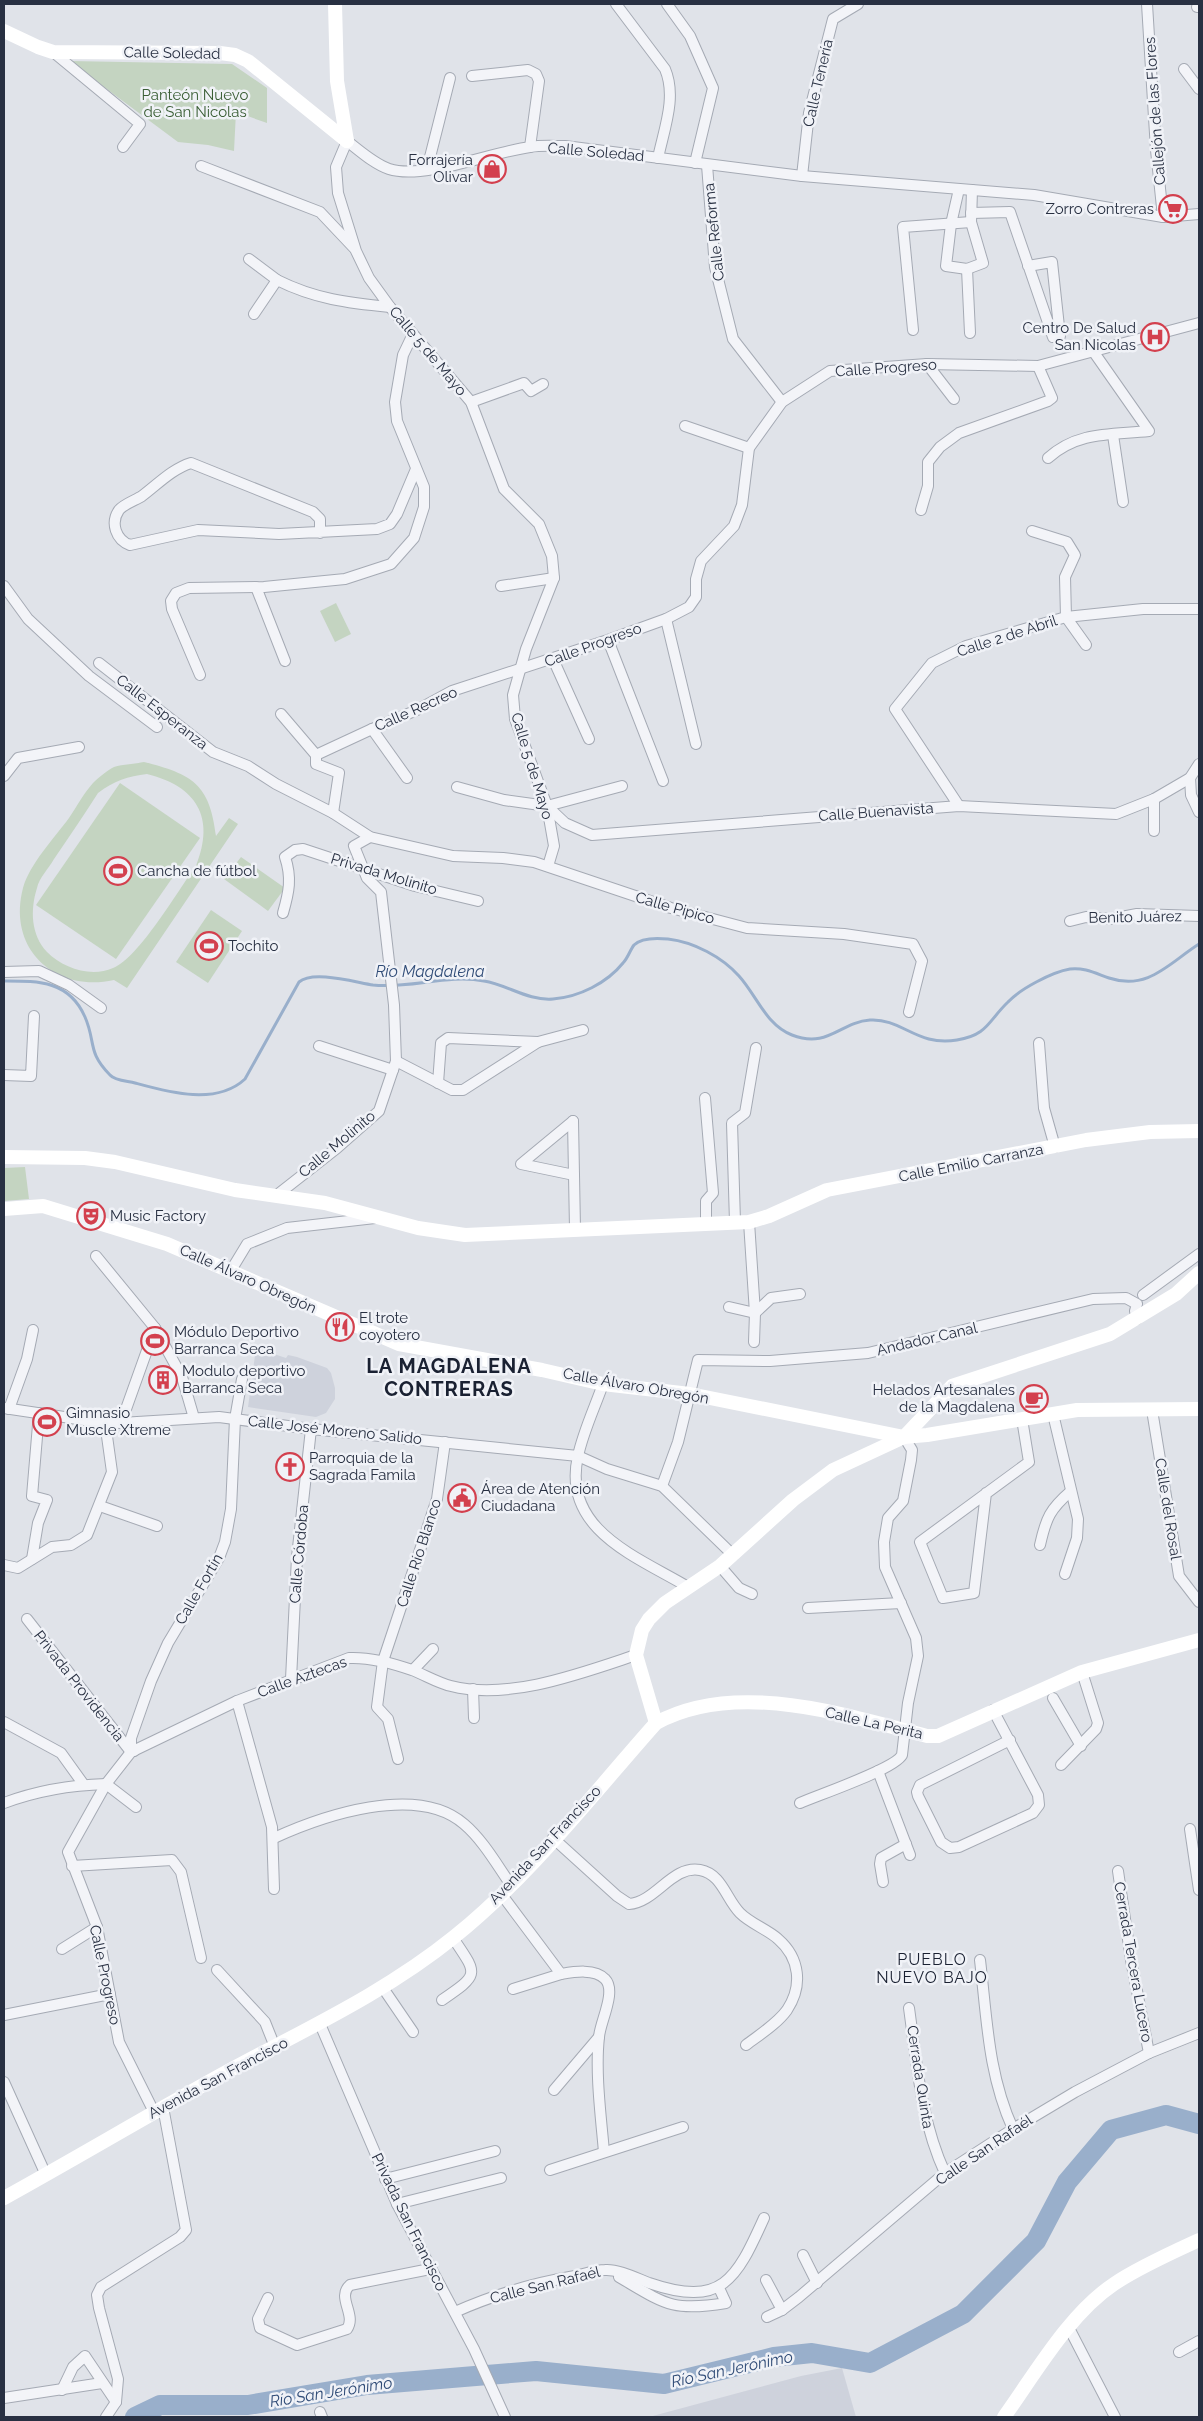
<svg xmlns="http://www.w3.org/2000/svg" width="1203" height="2421" viewBox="0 0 1203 2421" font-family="Raleway,sans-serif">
	<rect width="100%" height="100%" fill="#e0e3e9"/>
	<g fill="#ced2dc">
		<polygon points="256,1348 286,1358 288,1355 297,1357 327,1368 331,1373 335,1388 335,1399 326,1413 316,1417 248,1407"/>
		<polygon points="842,2368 856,2417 649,2417 801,2376"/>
	</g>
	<g fill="#c4d4c1" fill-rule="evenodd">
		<polygon points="69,61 232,64 267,88 267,123 236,112 234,151 208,145 178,142"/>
		<polygon points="336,603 351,634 335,642 320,611"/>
		<path d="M 144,762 C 192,774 210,784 216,836 L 229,818 L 238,824 L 127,988 L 114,980 C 55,993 7,949 23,888 C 29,865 55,837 69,818 C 77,806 84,793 93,783 C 98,778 108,770 114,767 C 123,764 135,764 144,762 ZM 147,774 C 196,786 216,817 196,866 C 178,890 139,958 113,968 C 91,978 63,968 47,952 C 31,935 30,910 37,888 C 39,878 49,868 54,859 C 69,837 84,815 98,793 C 114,781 128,776 147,774 Z"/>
		<polygon points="120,783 200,838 116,959 36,905"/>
		<polygon points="241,857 285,888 268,911 224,879"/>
		<polygon points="211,910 242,931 208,983 176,962"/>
		<polygon points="25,1167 29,1199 4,1201 4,1168"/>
	</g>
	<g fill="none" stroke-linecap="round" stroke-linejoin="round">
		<path stroke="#99afcb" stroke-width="3" d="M 4,981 C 37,981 69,980 85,1017 C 96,1042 87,1052 110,1075 C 115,1081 128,1081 135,1083 C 168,1092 216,1106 245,1079 L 299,982 C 313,970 354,982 373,985 C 409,989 448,974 484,981 C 508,985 528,1001 553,999 C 579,997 607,983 623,963 C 628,958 630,950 634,945 C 642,937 658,938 668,939 C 694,942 722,957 739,976 C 757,996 766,1025 792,1035 C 828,1049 840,1022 870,1020 C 902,1018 917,1047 957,1040 C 988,1035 988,1021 1008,1002 C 1020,989 1052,972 1070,969 C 1084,967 1097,974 1109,978 C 1148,991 1169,963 1199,944"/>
		<polyline stroke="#99afcb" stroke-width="20" points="135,2417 160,2405 248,2405 367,2385 536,2371 664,2384 774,2357 812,2353 870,2363 963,2314 1036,2241 1067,2182 1111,2130 1166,2115 1199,2124"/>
		<defs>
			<g id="street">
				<path d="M 616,4 L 665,69 C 677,97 664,129 658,158"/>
				<polyline points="667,4 690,36 713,88 695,163"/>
				<polyline points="1147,4 1156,150 1163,217"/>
				<polyline points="1197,7 1199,7"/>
				<polyline points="53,52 140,124 123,147"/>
				<polyline points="1184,69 1199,89"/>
				<polyline points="472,76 528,70 536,74 539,81 530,147"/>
				<polyline points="707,165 715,267 733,339 782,402"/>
				<polyline points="201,166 320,212 354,248"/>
				<polyline points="427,169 450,78"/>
				<polyline points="802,176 809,113 833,19 858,4"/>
				<polyline points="959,189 951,224 946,266 967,269 983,263 971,222 972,190"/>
				<polyline points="971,213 1010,212 1053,337 1060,336 1052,262 1028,266"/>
				<polyline points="249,259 277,280"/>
				<polyline points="967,269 970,333"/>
				<path d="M 254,314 L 277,280 C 315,299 348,303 390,307"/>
				<polyline points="913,330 903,227 971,222"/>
				<polyline points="927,364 954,399"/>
				<polyline points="471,402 524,383 531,391 543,384"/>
				<polyline points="685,426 749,448"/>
				<polyline points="1113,435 1123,502"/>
				<path d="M 1048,458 C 1078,431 1111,435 1149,431 L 1093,351"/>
				<polyline points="921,510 928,486 928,462 940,447 959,433 1048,401 1052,398 1038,366"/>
				<polyline points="1032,531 1067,542 1075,555 1065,577 1066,617 1086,645"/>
				<path d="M 320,533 L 320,519 L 313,512 L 191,463 C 172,469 158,484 142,496 C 136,500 124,504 119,510 C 110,523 116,540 130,545 L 198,530 L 279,534 L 377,529 L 390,524 L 397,514 L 416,469"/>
				<polyline points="4,586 28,619 89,676 157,727"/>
				<polyline points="501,586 554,578"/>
				<polyline points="256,587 285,661"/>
				<polyline points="666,619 696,744"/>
				<polyline points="608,640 663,781"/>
				<polyline points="553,659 589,739"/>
				<polyline points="99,663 213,752 248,766 276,784 333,813 370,837 453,856 503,858 534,862 671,908 747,928 844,934 913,944 922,961 909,1012"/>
				<polyline points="200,675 172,609 171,601 176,593 189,588 264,587 345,579 391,564 414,538 424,507 424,487 397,421 395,402 403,355 413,334"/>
				<polyline points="281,714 316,755 316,764 339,773 333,813"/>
				<polyline points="372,729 407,778"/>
				<polyline points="316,755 372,729 417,710 452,691 608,640 666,619 689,607 696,597 696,579 701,561 734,526 742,505 749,448 782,402 830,371 927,364 1038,366 1199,323"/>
				<polyline points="4,776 18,758 79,747"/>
				<polyline points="1190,778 1191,795 1199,812"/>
				<polyline points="457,787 504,800 547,806 622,786"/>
				<polyline points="1154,799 1154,831"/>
				<polyline points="547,806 565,823 592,835 959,806 1116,814 1154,799 1190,778 1199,764"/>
				<polyline points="959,806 895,709 932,663 966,646 1066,617 1143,609 1199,609"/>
				<path d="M 548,866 L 554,846 L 547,806 L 515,719 L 513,695 L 526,649 L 554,578 L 552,556 L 539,524 L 504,489 L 471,402 L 390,307 L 369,278 L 356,251 L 338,193 L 336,167 L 347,141 C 360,151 374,164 389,169 C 424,180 492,152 530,147 C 541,145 553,146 565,146 L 802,176 L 1034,195 L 1163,217 L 1199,214"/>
				<path d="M 283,913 C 289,892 292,878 285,857 L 295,850 L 303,849 L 415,886 L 478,901"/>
				<polyline points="1070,921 1086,917 1111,919 1137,914 1199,916"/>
				<polyline points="4,972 39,971 69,985 101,1008"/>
				<polyline points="1039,1043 1044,1108 1055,1147"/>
				<polyline points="319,1046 393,1070"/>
				<polyline points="396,1061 452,1090 463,1090 538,1042 583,1030"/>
				<polyline points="4,1075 31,1076 34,1016"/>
				<polyline points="438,1083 441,1043 448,1038 538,1042"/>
				<polyline points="705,1098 713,1193 706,1201 706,1223"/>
				<polyline points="573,1121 521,1164 574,1175"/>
				<polyline points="573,1121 575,1229"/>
				<polyline points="277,1195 337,1148 379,1111 396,1061 394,1005 381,892 367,878 354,846 370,837"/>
				<polyline points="735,1222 732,1123 745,1113 756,1048"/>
				<polyline points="749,1222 755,1313 754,1342"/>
				<polyline points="96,1256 155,1328 182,1377 194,1418"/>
				<polyline points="230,1272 247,1244 287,1228 375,1218"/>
				<polyline points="1143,1295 1199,1254"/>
				<polyline points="729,1307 755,1313 771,1298 800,1294"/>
				<path d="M 603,1384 C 595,1407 583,1432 578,1456 C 561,1530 638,1557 688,1587"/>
				<polyline points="4,1408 84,1420 121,1423 219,1417 311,1429 578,1456 607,1469 662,1486 733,1555"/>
				<polyline points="9,1409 27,1359 33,1330"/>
				<polyline points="1152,1410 1179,1576 1199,1602"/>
				<polyline points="1053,1414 1078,1519 1077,1538 1065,1574"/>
				<polyline points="121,1423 155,1328"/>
				<polyline points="662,1486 678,1442 698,1360 770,1361 868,1353 1093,1299 1126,1298 1137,1304 1135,1311 1137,1319"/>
				<polyline points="986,1493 974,1593 943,1598 920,1542 1029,1462 1022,1419"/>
				<polyline points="100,1506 157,1526"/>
				<path d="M 1040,1545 C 1046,1518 1050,1509 1071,1491"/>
				<polyline points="32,1559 38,1523 47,1500 32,1496 39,1413"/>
				<polyline points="4,1565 18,1568 52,1547 71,1545 87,1535 112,1472 105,1422"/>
				<polyline points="720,1566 739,1588 752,1594"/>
				<polyline points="808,1608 901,1603"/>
				<polyline points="27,1619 131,1752"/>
				<polyline points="413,1670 433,1649"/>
				<polyline points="291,1679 297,1557 311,1429"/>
				<polyline points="473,1689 474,1718"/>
				<polyline points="1053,1698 1081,1746"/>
				<polyline points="237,1701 272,1827 274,1889"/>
				<polyline points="993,1710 1038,1795 1039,1805 1033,1813 959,1847 950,1848 941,1842 918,1796 917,1792 920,1785 1010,1740"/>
				<polyline points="4,1722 61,1753 84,1785"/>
				<polyline points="134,1751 131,1746 131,1738 151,1681 168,1643 219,1558 225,1542 231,1509 235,1419 242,1379"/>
				<polyline points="398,1759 388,1719 377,1707 383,1661 437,1499 445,1442"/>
				<polyline points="1061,1765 1096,1729 1098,1723 1082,1672"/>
				<polyline points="878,1771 910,1855"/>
				<polyline points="106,1784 136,1807"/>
				<path d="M 4,1803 C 36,1791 71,1785 106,1784"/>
				<path d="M 800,1803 C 818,1795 895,1769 902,1755 L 908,1703 L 918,1656 L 916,1638 L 885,1567 L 884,1542 L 888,1518 L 903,1501 L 911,1460 L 912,1450 L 904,1437"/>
				<polyline points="1190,1829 1199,1890"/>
				<path d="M 274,1838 C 322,1816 417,1783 464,1824 C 483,1840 497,1865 511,1885"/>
				<path d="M 553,1838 L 617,1896 L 629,1904 C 656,1902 672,1865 700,1870 C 722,1874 726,1899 740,1913 C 751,1924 767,1929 778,1939 C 800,1958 803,1986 787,2010 C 777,2024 759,2035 746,2045"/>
				<polyline points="72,1866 172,1860 181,1872 201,1958"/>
				<polyline points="1118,1871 1131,1960 1149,2053"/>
				<polyline points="883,1882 880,1864 881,1858 906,1844"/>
				<path d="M 502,1895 L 561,1974 C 573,1972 595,1968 605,1979 C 617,1991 600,2022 599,2037 C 595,2072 601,2117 604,2152"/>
				<polyline points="62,1949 97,1927"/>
				<path d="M 980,1960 C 987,2019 988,2074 1013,2129"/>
				<polyline points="217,1970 265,2022 275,2047"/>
				<polyline points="383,1988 413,2032"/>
				<polyline points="513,1989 561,1974"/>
				<path d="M 442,2000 C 480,1974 478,1975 453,1938"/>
				<path d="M 909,2008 C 917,2065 921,2121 945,2173"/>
				<polyline points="4,2015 110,1994"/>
				<polyline points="320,2024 397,2204 474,2349 505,2417"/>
				<polyline points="4,2082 46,2175"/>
				<polyline points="554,2090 599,2037"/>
				<path d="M 154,2112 L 119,2042 L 97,1927 L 68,1852 L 106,1784 L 131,1752 L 237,1701 L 349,1658 C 371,1657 392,1663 412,1670 C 425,1675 438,1683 451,1686 C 508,1701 582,1673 636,1655"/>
				<polyline points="550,2170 683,2127"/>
				<polyline points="385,2179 495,2151"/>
				<polyline points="397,2204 501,2178"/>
				<polyline points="803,2255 817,2283"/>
				<path d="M 619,2277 C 665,2304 672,2312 726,2303 L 719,2288"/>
				<polyline points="766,2280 782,2310"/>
				<path d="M 268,2298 L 258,2319 L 260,2328 L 297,2345 L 347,2329 C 357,2315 336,2297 350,2285 L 430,2269"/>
				<path d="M 455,2312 C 493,2295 534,2283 575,2276 C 585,2274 595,2270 605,2270 C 618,2269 636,2278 649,2283 C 722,2308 736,2280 764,2218"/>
				<polyline points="767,2317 782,2310 799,2297 945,2173 1013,2129 1075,2092 1149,2053 1199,2033"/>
				<polyline points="1069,2328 1115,2417"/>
				<polyline points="1179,2352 1199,2341"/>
				<polyline points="62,2390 73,2367 85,2356 116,2402"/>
				<polyline points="4,2398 102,2383"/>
				<polyline points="320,2412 322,2417"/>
				<polyline points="106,2417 116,2402 118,2379 99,2308 97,2295 101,2287 180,2237 186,2230 163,2107"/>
			</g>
		</defs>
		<use href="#street" stroke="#a5aab4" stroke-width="12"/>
		<use href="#street" stroke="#f3f4f8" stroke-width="10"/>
		<g stroke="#fff" stroke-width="14">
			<polyline points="335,4 337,81 347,141"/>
			<polyline points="4,31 38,47 53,52 220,53 235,55 248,61 347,141"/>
			<polyline points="4,1157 85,1158 115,1162 235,1190 325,1203 418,1228 465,1235 749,1222 769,1216 827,1190 1086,1140 1150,1132 1199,1131"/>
			<polyline points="4,1209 43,1206 167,1244 399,1344 542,1370 603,1384 690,1394 904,1437 927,1435 1077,1410 1199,1409"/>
			<polyline points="656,1723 636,1655 642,1630 649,1619 665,1603 720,1566 793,1500 833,1470 904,1437 952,1386 1110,1334 1176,1294 1199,1273"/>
			<path d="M 4,2198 C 80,2156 155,2111 232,2069 C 308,2028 386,1992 454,1937 C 530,1876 591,1796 656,1723 C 736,1679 845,1715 927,1736 L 938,1736 L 1082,1672 L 1199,1640"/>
			<path d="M 1004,2417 C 1035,2374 1069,2314 1114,2284 C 1137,2268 1173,2252 1199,2240"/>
		</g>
	</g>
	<defs>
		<symbol id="shop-ring" viewBox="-11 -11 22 22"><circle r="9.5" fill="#f0f2f7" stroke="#d3404e" stroke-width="1.5"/><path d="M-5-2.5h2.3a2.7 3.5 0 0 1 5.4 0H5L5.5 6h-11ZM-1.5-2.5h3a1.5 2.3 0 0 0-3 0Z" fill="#d3404e"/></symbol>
		<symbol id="supermarket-ring" viewBox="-11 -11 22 22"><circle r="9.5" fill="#f0f2f7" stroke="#d3404e" stroke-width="1.5"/><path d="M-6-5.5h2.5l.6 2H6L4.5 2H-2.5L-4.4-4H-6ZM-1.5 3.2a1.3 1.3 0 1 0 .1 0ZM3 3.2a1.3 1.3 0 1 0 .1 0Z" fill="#d3404e"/></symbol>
		<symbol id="hospital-ring" viewBox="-11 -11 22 22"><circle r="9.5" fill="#f0f2f7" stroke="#d3404e" stroke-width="1.5"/><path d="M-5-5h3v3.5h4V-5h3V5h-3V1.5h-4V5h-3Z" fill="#d3404e"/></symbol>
		<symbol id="stadium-ring" viewBox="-11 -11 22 22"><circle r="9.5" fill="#f0f2f7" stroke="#d3404e" stroke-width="1.5"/><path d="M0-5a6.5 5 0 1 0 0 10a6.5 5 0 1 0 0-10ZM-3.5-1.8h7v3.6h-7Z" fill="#d3404e"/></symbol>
		<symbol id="theatre-ring" viewBox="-11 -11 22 22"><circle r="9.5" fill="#f0f2f7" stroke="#d3404e" stroke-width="1.5"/><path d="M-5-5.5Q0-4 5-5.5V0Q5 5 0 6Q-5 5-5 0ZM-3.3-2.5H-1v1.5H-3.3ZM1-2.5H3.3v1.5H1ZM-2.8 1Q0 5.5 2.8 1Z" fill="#d3404e"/></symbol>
		<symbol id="restaurant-ring" viewBox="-11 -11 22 22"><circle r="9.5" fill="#f0f2f7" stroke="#d3404e" stroke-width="1.5"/><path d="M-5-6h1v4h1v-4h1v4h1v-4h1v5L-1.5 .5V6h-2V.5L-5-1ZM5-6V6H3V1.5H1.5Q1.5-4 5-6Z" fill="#d3404e"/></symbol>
		<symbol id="building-ring" viewBox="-11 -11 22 22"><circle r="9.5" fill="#f0f2f7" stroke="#d3404e" stroke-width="1.5"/><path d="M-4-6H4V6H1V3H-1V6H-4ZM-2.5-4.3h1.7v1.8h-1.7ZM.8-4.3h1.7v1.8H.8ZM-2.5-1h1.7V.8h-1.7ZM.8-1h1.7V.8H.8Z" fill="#d3404e"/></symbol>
		<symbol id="cafe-ring" viewBox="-11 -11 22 22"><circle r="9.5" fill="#f0f2f7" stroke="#d3404e" stroke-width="1.5"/><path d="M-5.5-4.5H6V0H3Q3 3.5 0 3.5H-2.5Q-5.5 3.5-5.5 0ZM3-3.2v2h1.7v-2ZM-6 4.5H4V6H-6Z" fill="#d3404e"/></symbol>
		<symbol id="church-ring" viewBox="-11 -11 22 22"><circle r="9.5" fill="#f0f2f7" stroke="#d3404e" stroke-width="1.5"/><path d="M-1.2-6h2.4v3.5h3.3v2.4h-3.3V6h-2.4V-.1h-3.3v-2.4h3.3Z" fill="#d3404e"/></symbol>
		<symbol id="civic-ring" viewBox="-11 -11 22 22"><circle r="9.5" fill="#f0f2f7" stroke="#d3404e" stroke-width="1.5"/><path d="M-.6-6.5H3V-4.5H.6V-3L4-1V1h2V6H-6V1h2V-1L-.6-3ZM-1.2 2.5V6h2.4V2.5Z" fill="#d3404e"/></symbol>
	</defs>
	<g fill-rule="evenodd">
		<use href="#shop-ring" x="476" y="153" width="32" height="32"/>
		<use href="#supermarket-ring" x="1157" y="193" width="32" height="32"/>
		<use href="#hospital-ring" x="1139" y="321" width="32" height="32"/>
		<use href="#stadium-ring" x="102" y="855" width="32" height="32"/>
		<use href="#stadium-ring" x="193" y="930" width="32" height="32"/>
		<use href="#theatre-ring" x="75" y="1200" width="32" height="32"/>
		<use href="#restaurant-ring" x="324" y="1311" width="32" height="32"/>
		<use href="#stadium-ring" x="139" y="1325" width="32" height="32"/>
		<use href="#building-ring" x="147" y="1364" width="32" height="32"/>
		<use href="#cafe-ring" x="1018" y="1383" width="32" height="32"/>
		<use href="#stadium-ring" x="31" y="1406" width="32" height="32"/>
		<use href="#church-ring" x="274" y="1451" width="32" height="32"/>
		<use href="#civic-ring" x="446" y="1482" width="32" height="32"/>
	</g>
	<g text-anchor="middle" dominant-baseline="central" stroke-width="5" stroke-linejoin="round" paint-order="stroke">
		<g font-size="15" fill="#283042" stroke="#f0f2f7">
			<text transform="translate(172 53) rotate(1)">Calle Soledad</text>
			<text transform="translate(818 83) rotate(-77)">Calle Tenería</text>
			<text transform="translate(1155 111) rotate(-94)">Callejón de las Flores</text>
			<text transform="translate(596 152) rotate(5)">Calle Soledad</text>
			<text transform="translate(714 232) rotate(-96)">Calle Reforma</text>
			<text transform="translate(428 351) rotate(50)">Calle 5 de Mayo</text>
			<text transform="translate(886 368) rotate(-4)">Calle Progreso</text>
			<text transform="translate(1007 636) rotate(-18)">Calle 2 de Abril</text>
			<text transform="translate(593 645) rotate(-20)">Calle Progreso</text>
			<text transform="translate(416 709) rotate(-24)">Calle Recreo</text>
			<text transform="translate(162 712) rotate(38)">Calle Esperanza</text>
			<text transform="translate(532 766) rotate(73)">Calle 5 de Mayo</text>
			<text transform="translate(876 812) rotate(-4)">Calle Buenavista</text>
			<text transform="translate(384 874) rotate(17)">Privada Molinito</text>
			<text transform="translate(675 908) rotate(16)">Calle Pipico</text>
			<text transform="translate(1135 917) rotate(-1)">Benito Juárez</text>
			<text transform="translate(337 1144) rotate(-40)">Calle Molinito</text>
			<text transform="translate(971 1163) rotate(-11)">Calle Emilio Carranza</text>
			<text transform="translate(248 1279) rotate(24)">Calle Álvaro Obregón</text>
			<text transform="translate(927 1339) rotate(-13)">Andador Canal</text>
			<text transform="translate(636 1386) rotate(10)">Calle Álvaro Obregón</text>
			<text transform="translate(335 1430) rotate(6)">Calle José Moreno Salido</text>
			<text transform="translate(1168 1509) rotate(81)">Calle del Rosal</text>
			<text transform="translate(419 1553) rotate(-72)">Calle Río Blanco</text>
			<text transform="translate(299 1554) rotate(-85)">Calle Córdoba</text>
			<text transform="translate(199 1589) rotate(-60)">Calle Fortín</text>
			<text transform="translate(302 1677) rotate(-20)">Calle Aztecas</text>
			<text transform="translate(79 1686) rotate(52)">Privada Providencia</text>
			<text transform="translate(874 1723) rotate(13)">Calle La Perita</text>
			<text transform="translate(545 1845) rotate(-47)">Avenida San Francisco</text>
			<text transform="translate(1133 1962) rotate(80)">Cerrada Tercera Lucero</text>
			<text transform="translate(105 1975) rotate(78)">Calle Progreso</text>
			<text transform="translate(920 2077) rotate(81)">Cerrada Quinta</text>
			<text transform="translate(218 2078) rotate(-28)">Avenida San Francisco</text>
			<text transform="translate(984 2150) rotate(-34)">Calle San Rafaél</text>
			<text transform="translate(409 2222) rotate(64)">Privada San Francisco</text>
			<text transform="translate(545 2285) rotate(-14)">Calle San Rafaél</text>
		</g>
		<g font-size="15" fill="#3a5e35" stroke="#f0f2f7">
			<text x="195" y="95">Panteón Nuevo<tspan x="195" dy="17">de San Nicolas</tspan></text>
		</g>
		<g font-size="15" fill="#283042" stroke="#f0f2f7" text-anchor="start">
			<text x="473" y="160" text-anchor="end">Forrajería<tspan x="473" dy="17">Olivar</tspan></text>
			<text x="1154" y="209" text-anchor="end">Zorro Contreras</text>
			<text x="1136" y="328" text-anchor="end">Centro De Salud<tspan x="1136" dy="17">San Nicolas</tspan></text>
			<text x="137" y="871">Cancha de fútbol</text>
			<text x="228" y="946">Tochito</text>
			<text x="110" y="1216">Music Factory</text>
			<text x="359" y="1318">El trote<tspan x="359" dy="17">coyotero</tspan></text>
			<text x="174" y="1332">Módulo Deportivo<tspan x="174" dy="17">Barranca Seca</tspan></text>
			<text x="182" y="1371">Modulo deportivo<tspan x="182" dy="17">Barranca Seca</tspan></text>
			<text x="1015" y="1390" text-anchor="end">Helados Artesanales<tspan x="1015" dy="17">de la Magdalena</tspan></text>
			<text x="66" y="1413">Gimnasio<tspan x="66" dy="17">Muscle Xtreme</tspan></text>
			<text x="309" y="1458">Parroquia de la<tspan x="309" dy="17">Sagrada Famila</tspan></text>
			<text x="481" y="1489">Área de Atención<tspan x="481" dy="17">Ciudadana</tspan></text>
		</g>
		<g font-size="16" font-style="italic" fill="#304c77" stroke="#f0f2f7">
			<text x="430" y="971">Río Magdalena</text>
			<text transform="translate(732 2369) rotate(-12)">Río San Jerónimo</text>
			<text transform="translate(331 2392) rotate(-9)">Río San Jerónimo</text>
		</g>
		<g font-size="16" letter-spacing="1" fill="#1a2132" stroke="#f0f2f7">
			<text x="932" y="1959">PUEBLO<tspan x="932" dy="18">NUEVO BAJO</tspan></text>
		</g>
		<g font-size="20" font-weight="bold" letter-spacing="1" fill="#1a2132" stroke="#f0f2f7">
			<text x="449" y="1366">LA MAGDALENA<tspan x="449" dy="23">CONTRERAS</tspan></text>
		</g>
	</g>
	<rect width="1203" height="2421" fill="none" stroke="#283042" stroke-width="10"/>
</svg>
